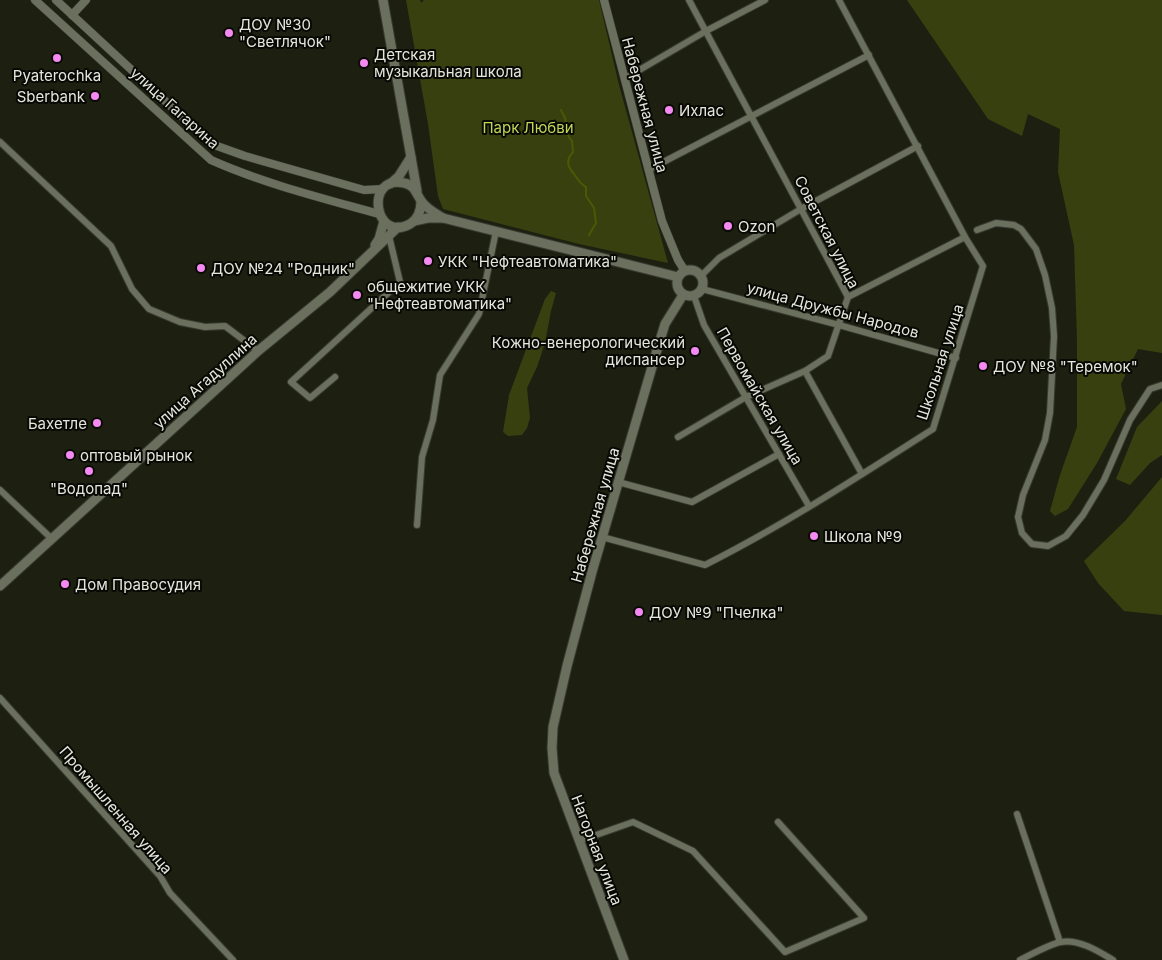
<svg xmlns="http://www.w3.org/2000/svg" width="1162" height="960" viewBox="0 0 1162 960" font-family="Inter,sans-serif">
	<rect width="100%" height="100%" fill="#1d2011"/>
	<g fill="#384010">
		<polygon points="406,0 420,0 421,3 424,0 599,0 619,85 668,263 579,244 443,209 438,196 428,124"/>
		<polygon points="907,0 1162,0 1162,353 1138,349 1121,384 1126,409 1097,463 1068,509 1055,516 1050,511 1060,475 1077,427 1077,339 1074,245 1058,172 1060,129 1028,114 1022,136 988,119"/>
		<polygon points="551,291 556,293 551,311 545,343 537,367 527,388 530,418 527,428 522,435 508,436 503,432 509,395 545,299"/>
		<polygon points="1162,401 1162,455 1150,463 1130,485 1116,479 1137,427"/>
		<polygon points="1162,477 1162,615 1124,611 1098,583 1084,561 1125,521"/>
	</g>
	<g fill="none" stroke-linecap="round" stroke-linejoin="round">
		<path stroke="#4c5804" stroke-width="2" d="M 561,110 C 562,113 564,115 565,118 C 568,126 564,133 572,141 L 573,152 C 565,161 568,167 574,174 C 578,179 580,184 586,187 L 586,196 L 594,208 L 596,223 L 589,235"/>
		<defs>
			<g id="minor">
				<polyline points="624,79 706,31 765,0"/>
				<polyline points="0,142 111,246 132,289 149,309 180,322 205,327 225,326 258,351"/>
				<polyline points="648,170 869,55"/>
				<polyline points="977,230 996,223 1014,225 1021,229 1036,249 1045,275 1052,308 1054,336 1050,413 1045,440 1023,495 1018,517 1022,533 1032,544 1048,546 1066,536 1083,515 1104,480 1130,420 1150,389 1162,385"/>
				<polyline points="701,276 719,258 801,209 918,146"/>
				<polyline points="702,289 839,325 956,358"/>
				<polyline points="694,296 704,325 809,506"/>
				<polyline points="848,297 965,237"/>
				<polyline points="805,371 862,474"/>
				<polyline points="335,377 310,398 291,382 400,282 389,236"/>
				<polyline points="678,437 746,397 805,371 828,356 848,297 689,0"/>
				<polyline points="618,482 692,502 779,454"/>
				<polyline points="0,490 51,538"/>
				<polyline points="417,525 422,457 433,420 440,375 479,314 496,231"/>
				<path d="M 602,537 L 705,565 C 784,525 858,477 933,429 L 983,266 L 965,237 L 839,0"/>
				<polyline points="0,698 160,876 170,893 233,960"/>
				<polyline points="1017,814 1060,942"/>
				<polyline points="579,841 633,822 693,851 785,952 864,918 778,822"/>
				<path d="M 1020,960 C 1030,955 1050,944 1061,942 C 1079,939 1098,951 1113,960"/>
			</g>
			<g id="tertiary">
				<path d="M 35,0 L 211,160 C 265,184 322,198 379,214"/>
				<polyline points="56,0 203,136 217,146 245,156 364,190 383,189"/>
				<polyline points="604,0 662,221 678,260 685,271"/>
				<polyline points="72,15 86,0"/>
			</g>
			<g id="secondary">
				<polyline points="383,0 417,191"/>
				<polyline points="390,184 399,176 411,157"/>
				<path d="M 421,201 C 421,211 418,219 410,224 C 374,244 364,174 404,183 C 415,185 416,194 422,202 C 427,209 435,213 443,218 L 678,277"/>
				<polyline points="414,221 428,218 443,218"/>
				<polyline points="375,245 379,239 384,221"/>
				<circle cx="690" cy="283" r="13"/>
				<polyline points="0,586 258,351 330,292 398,227"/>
				<polyline points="624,960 554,773 552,748 553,727 567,666 592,572 657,350 665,324 683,295"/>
			</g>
		</defs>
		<use href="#minor" stroke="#383b31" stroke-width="8"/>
		<use href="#tertiary" stroke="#383b31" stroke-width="9"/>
		<use href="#secondary" stroke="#383b31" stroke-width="11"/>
		<use href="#minor" stroke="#6b6f5d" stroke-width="6"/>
		<use href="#tertiary" stroke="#6b6f5d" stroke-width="8"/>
		<use href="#secondary" stroke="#6b6f5d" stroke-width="9"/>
	</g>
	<g fill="#f489f1" stroke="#080904" stroke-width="2">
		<circle cx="229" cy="33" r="5"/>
		<circle cx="57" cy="58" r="5"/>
		<circle cx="364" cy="63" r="5"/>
		<circle cx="95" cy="96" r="5"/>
		<circle cx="669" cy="110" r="5"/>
		<circle cx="728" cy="226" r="5"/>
		<circle cx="428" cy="261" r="5"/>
		<circle cx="201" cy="268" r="5"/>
		<circle cx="357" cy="295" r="5"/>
		<circle cx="695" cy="351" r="5"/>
		<circle cx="983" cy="366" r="5"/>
		<circle cx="97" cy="423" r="5"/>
		<circle cx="70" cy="455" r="5"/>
		<circle cx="89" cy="471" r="5"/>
		<circle cx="814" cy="536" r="5"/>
		<circle cx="65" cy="584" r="5"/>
		<circle cx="639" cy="612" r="5"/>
	</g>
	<g text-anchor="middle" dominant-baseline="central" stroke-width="4" stroke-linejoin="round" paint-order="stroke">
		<g font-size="15" fill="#e5e7dd" stroke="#080904" text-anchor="start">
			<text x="239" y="24">ДОУ №30<tspan x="239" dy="17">"Светлячок"</tspan></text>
			<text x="374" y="54">Детская<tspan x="374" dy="17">музыкальная школа</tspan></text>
			<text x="57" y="75" text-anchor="middle">Pyaterochka</text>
			<text x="85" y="96" text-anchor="end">Sberbank</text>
			<text x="679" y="110">Ихлас</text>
			<text x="738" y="226">Ozon</text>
			<text x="438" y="261">УКК "Нефтеавтоматика"</text>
			<text x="211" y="268">ДОУ №24 "Родник"</text>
			<text x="367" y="286">общежитие УКК<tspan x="367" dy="17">"Нефтеавтоматика"</tspan></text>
			<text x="685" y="342" text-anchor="end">Кожно-венерологический<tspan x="685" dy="17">диспансер</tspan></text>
			<text x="993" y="366">ДОУ №8 "Теремок"</text>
			<text x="87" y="423" text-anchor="end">Бахетле</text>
			<text x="80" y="455">оптовый рынок</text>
			<text x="89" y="488" text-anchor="middle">"Водопад"</text>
			<text x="824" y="536">Школа №9</text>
			<text x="75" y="584">Дом Правосудия</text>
			<text x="649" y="612">ДОУ №9 "Пчелка"</text>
		</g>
		<g font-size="15" fill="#e5e7dd" stroke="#080904">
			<text transform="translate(645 105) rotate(75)">Набережная улица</text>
			<text transform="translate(175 108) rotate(42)">улица Гагарина</text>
			<text transform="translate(827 232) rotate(63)">Советская улица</text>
			<text transform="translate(833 310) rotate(15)">улица Дружбы Народов</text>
			<text transform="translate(940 362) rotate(-72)">Школьная улица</text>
			<text transform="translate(205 381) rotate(-42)">улица Агадуллина</text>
			<text transform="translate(760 396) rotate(60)">Первомайская улица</text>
			<text transform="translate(595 515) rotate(-74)">Набережная улица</text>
			<text transform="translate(116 810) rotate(49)">Промышленная улица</text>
			<text transform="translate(597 850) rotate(69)">Нагорная улица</text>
		</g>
		<g font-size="15" fill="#c0d656" stroke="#080904">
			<text x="528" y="127">Парк Любви</text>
		</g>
	</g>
</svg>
